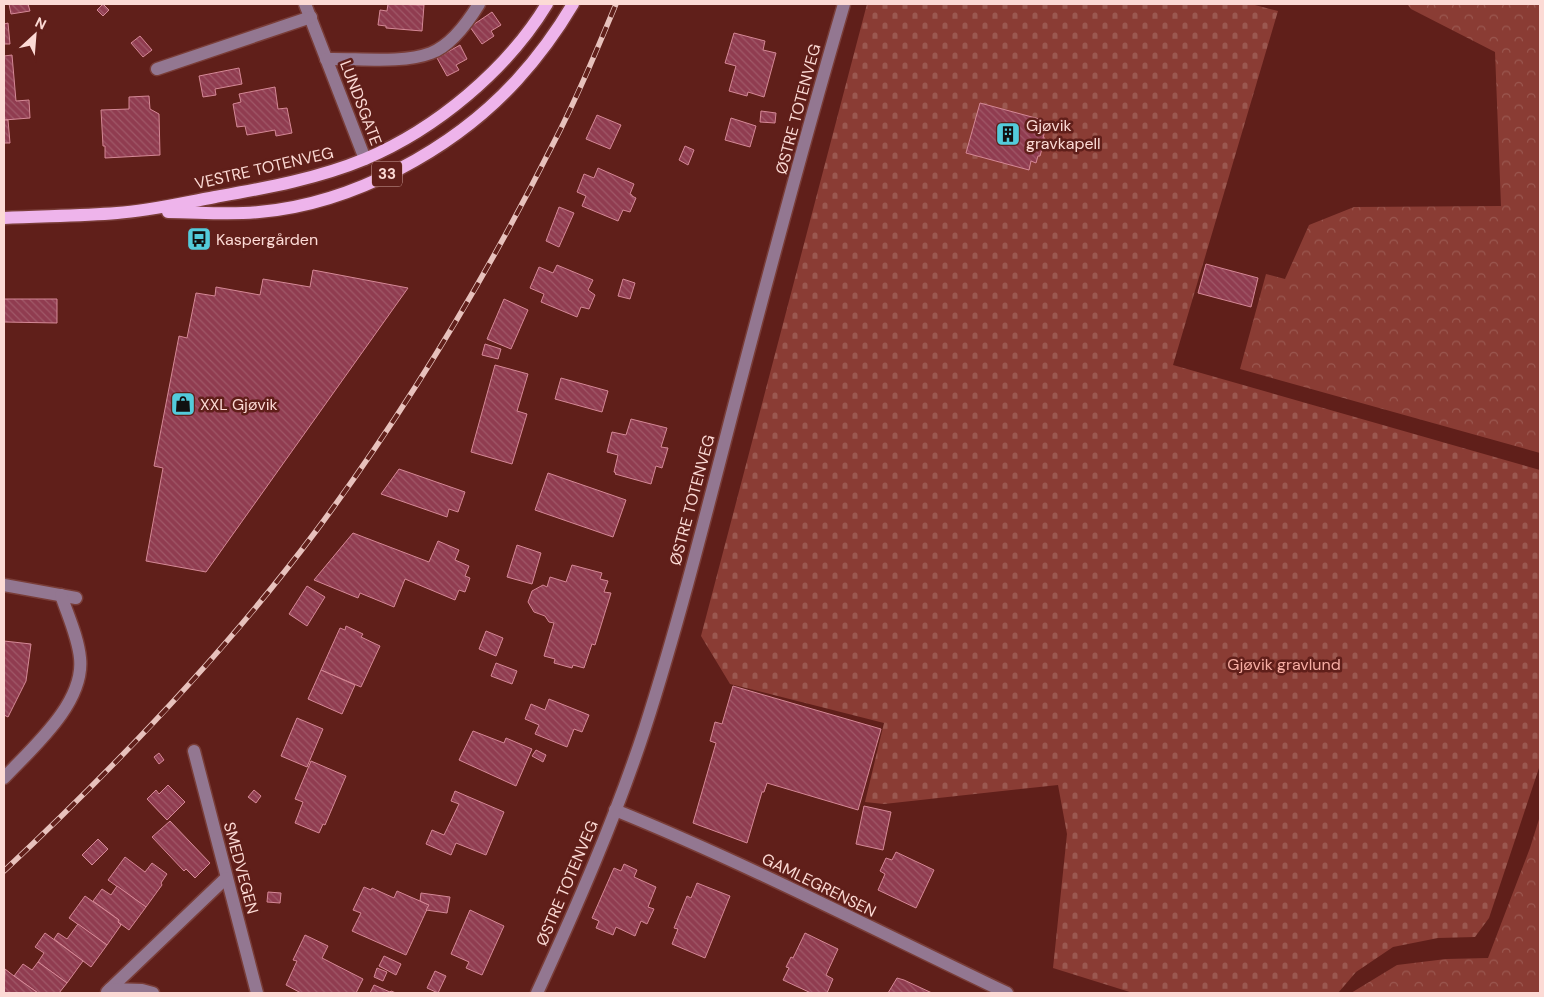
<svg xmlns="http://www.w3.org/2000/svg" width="1544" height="997" viewBox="0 0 1544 997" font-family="'DM Sans',sans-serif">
	<defs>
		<pattern id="cemetery-stones" width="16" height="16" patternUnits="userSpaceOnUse" patternTransform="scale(1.25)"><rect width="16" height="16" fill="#8a3c34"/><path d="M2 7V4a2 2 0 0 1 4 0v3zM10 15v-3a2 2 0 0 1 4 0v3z" fill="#9b5850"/></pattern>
		<pattern id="park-crowns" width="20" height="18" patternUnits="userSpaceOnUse" patternTransform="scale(1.25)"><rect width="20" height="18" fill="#8a3c34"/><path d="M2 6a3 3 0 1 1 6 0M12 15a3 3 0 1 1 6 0" fill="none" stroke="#9b5850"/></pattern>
		<pattern id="building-back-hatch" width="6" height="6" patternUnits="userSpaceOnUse" patternTransform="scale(1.25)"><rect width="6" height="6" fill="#903c50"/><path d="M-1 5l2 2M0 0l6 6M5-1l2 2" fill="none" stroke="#a05868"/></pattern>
	</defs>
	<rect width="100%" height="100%" fill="#601f1a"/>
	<polygon fill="url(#cemetery-stones)" points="867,4 1251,4 1278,11 1173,365 1540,470 1540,765 1489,918 1475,937 1438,938 1393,947 1356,972 1338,993 1133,993 1053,968 1067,834 1058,785 884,804 865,802 884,723 730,684 701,636"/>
	<g fill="url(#park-crowns)">
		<polygon points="1407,4 1540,4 1540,453 1240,369 1266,274 1285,279 1309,225 1354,207 1501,206 1495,52 1411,9"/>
		<polygon points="1540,816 1540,993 1351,993 1397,965 1446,959 1488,958 1530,848"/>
	</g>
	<g fill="url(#building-back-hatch)" stroke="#d58896">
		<polygon points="9,4 28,4 30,11 11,14"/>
		<polygon points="103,4 109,10 103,16 97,10"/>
		<polygon points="388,4 424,5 422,31 386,28 386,26 378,25 380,10 387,11"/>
		<polygon points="492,12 501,25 491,31 494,36 482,44 470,27"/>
		<polygon points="8,23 10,44 4,44 4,24"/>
		<polygon points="734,33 765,41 763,50 776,53 764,97 748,92 747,96 729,91 736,66 725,63"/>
		<polygon points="140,36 152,50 143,57 131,43"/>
		<polygon points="460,45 467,59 456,65 459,70 447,76 437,58"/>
		<polygon points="12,55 16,101 29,100 30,118 4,120 4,56"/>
		<polygon points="239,68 242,84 215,89 216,95 203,97 199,76"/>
		<polygon points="275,87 278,109 287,108 292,133 276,136 275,130 247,135 245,126 237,127 233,104 241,102 239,94"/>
		<polygon points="149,96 150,109 159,114 160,155 105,158 105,146 103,146 101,110 129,109 129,97"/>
		<polygon points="980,103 1043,120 1040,129 1045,130 1043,138 1045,138 1040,156 1038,156 1036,163 1031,161 1029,170 966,153"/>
		<polygon points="761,111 776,113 775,123 760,122"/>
		<polygon points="597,115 621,125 610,149 586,139"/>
		<polygon points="731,118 756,126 750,147 725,140"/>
		<polygon points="4,120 8,120 10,143 4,143"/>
		<polygon points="685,146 694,150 688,165 679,160"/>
		<polygon points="598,168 634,184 630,194 632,195 632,196 636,198 630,212 623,210 618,221 582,206 586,196 577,192 584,174 594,178"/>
		<polygon points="559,207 574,213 559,247 546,241"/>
		<polygon points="1206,264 1258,278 1251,307 1198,293"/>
		<polygon points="557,265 593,280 588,290 595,295 589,309 581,307 577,317 541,302 544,294 530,288 539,267 553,273"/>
		<polygon points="313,270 408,288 206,572 146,561 163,468 154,466 179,336 187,338 196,293 215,296 216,287 260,295 263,279 310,287"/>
		<polygon points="623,279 635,283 630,299 618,296"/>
		<polygon points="4,299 57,299 57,323 4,322"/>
		<polygon points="504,299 528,310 511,349 487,339"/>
		<polygon points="485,344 501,349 498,359 482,355"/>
		<polygon points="495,365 528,374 517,411 527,414 512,464 471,452"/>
		<polygon points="561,378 608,391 602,412 555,399"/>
		<polygon points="631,419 667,428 661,447 668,448 662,468 656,466 651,484 615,474 616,473 614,472 618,455 607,452 612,432 626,435"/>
		<polygon points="399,469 465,492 458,512 449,509 447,517 381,494"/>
		<polygon points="548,473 626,500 613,537 535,510"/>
		<polygon points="353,533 429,562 438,541 459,550 455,560 469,566 465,576 470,578 465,592 459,590 455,600 405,579 394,607 360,593 358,598 314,580"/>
		<polygon points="517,545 541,553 532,584 507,577"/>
		<polygon points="572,565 602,573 600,579 608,581 604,592 611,593 595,645 592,644 584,668 573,665 572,668 554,663 555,659 544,656 554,623 549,622 545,616 534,612 528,602 532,591 543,585 547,587 550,577 566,582"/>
		<polygon points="307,586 325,597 307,626 289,614"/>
		<polygon points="346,626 363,634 361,637 380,646 361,687 321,670 340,628 345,630"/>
		<polygon points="486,631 503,638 496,656 479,649"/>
		<polygon points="4,641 31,644 26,681 8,717 4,715"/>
		<polygon points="496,663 517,671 512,684 491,676"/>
		<polygon points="321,670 355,685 342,714 308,699"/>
		<polygon points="733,686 881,729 858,810 767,783 764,792 762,792 747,843 693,823 716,743 710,741 715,722 722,724"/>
		<polygon points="549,699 589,715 582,732 574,729 567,747 535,734 539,725 525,719 531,704 545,710"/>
		<polygon points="297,718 323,729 307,767 281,756"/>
		<polygon points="473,731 504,743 506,738 532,749 516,786 459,760"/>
		<polygon points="536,750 546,755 543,762 532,756"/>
		<polygon points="159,753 164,760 159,764 154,757"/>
		<polygon points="311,761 346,776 325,825 323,824 319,833 295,823 303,802 295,799"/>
		<polygon points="168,785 185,802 167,820 147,799 156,790 159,794"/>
		<polygon points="254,790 261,796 256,803 248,797"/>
		<polygon points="455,791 504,812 486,855 456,843 451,855 426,844 432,830 444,835 459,804 451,801"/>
		<polygon points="864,806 891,812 883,850 856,844"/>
		<polygon points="170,821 210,863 195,878 186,869 184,871 152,837"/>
		<polygon points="98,839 108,849 92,865 82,855"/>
		<polygon points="896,852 934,870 916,908 878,890 885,874 880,871 886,858 892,860"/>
		<polygon points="125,857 145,872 152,863 167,874 161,883 162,885 146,907 108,880"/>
		<polygon points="624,864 637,870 634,877 656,887 648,907 654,909 647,924 641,921 635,936 616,927 613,935 596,928 599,921 592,918 614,868 621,871"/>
		<polygon points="697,883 730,896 705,958 672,944 678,929 674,928 687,896 691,898"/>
		<polygon points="117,886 146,907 129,930 118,922 119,920 93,901 102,889 111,895"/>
		<polygon points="364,887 371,890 372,888 394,898 397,891 429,905 406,955 352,931 361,913 353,910"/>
		<polygon points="268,892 281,893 280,903 267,902"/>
		<polygon points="421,893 450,897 447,913 426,910 429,905 420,901"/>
		<polygon points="85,896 119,920 118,922 121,925 107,945 69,918"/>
		<polygon points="470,910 504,926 482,975 466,968 469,962 451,954"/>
		<polygon points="78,924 107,945 91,967 54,939 58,933 67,939"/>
		<polygon points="45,933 83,961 67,983 38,962 44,953 35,947"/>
		<polygon points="805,933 838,949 826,975 833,979 827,993 811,993 783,980 789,968 786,967 791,957 793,958"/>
		<polygon points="305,935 328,946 322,958 363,979 356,993 301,993 286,985 297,961 293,960"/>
		<polygon points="384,956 401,964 396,975 379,966"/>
		<polygon points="38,962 67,983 59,993 38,993 14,976 23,964 32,970"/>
		<polygon points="377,968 387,972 383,981 374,977"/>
		<polygon points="5,969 14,976 38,993 4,993"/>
		<polygon points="435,971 446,976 438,993 427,988"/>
		<polygon points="897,978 904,980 932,993 888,993"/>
		<polygon points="374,985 390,992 391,991 396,993 370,993"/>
	</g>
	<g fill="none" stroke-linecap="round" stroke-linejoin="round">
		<defs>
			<g id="minor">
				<polyline points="305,4 365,159"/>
				<path d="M 326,59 C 357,58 402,64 431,53 C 452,45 468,22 479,4"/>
				<polyline points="157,69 311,17"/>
				<polyline points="4,585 76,598"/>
				<polyline points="194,751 257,993"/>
				<path d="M 4,778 C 32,748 85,703 80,658 C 78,637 68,616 61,595"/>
				<path d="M 615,810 C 748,864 877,931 1007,993"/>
				<polyline points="110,989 226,878"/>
				<polyline points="107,992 110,989 142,990 153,993"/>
				<path d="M 537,993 C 576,908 616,817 645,728 C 679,622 706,514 734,406 C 769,272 805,137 844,4"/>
			</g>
			<g id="major">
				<path d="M 168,212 C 198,212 229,215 259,212 C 353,204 454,149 517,80 C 538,57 557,31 573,4"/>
				<path d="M 4,218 C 42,216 80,216 117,213 C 150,211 182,203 215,197 C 265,188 317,179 365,159 C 436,129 507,70 547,4"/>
			</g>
		</defs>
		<use href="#minor" stroke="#793d38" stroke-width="15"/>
		<use href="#major" stroke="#793d38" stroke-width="15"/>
		<use href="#minor" stroke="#937791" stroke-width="12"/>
		<use href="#major" stroke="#eeb4eb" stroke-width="12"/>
		<defs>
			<path id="rail" d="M 4,871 C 116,766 224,654 316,531 C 406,410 484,281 552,146 C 576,100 596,52 616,4"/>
		</defs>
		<use href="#rail" stroke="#e7c1bc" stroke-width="5.5"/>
		<use href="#rail" stroke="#601f1a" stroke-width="4" stroke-dasharray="11" stroke-linecap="butt"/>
	</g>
	<defs>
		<symbol id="building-square" viewBox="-11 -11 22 22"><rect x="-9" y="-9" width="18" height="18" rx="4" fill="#53cbdb" stroke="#601f1a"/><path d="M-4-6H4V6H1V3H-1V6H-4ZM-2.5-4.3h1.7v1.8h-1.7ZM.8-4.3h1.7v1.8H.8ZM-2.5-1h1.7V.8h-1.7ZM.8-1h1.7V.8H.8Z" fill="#111"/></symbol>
		<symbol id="bus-square" viewBox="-11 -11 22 22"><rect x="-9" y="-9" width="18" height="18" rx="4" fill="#53cbdb" stroke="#601f1a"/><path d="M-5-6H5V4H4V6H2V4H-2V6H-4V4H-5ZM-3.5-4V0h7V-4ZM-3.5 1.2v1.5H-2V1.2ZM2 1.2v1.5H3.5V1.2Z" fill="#111"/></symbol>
		<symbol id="shop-square" viewBox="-11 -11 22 22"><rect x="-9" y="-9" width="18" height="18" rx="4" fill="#53cbdb" stroke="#601f1a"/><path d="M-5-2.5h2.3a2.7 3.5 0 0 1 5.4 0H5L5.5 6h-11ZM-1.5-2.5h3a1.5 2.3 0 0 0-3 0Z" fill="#111"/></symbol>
	</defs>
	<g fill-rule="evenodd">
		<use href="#building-square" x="994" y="120" width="28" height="28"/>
		<use href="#bus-square" x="185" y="225" width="28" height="28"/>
		<use href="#shop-square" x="169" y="390" width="28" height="28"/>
	</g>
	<g text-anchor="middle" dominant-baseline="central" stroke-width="5" stroke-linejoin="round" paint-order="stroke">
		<rect fill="#601f1a" stroke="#cda29d" stroke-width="1" x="372" y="161.5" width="30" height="25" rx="4"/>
		<g font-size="15" font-weight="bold" fill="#fcdad5">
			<text x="387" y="174">33</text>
		</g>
		<g font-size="16" fill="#fcdad5" stroke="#601f1a">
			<text transform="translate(361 103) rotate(69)">LUNDSGATE</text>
			<text transform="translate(798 109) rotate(-75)">ØSTRE TOTENVEG</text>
			<text transform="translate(264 168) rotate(-13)">VESTRE TOTENVEG</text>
			<text transform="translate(692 500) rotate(-75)">ØSTRE TOTENVEG</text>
			<text transform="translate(241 868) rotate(75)">SMEDVEGEN</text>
			<text transform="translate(567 883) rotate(-67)">ØSTRE TOTENVEG</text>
			<text transform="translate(819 885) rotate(26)">GAMLEGRENSEN</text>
		</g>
		<g font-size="16" fill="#fcdad5" stroke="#601f1a" text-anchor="start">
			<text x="1026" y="125">Gjøvik<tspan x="1026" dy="18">gravkapell</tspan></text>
			<text x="216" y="239">Kaspergården</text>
			<text x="200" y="404">XXL Gjøvik</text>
		</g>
		<g font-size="16" fill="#f8afa5" stroke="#601f1a">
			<text x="1284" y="664">Gjøvik gravlund</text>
		</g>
	</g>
	<rect width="1544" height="997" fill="none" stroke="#fcdad5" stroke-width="10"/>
	<g transform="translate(35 35) rotate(26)" stroke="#601f1a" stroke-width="4" paint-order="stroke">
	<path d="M0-4L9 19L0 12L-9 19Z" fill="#fcdad5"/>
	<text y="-8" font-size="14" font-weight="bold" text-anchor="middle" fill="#fcdad5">N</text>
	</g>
</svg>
